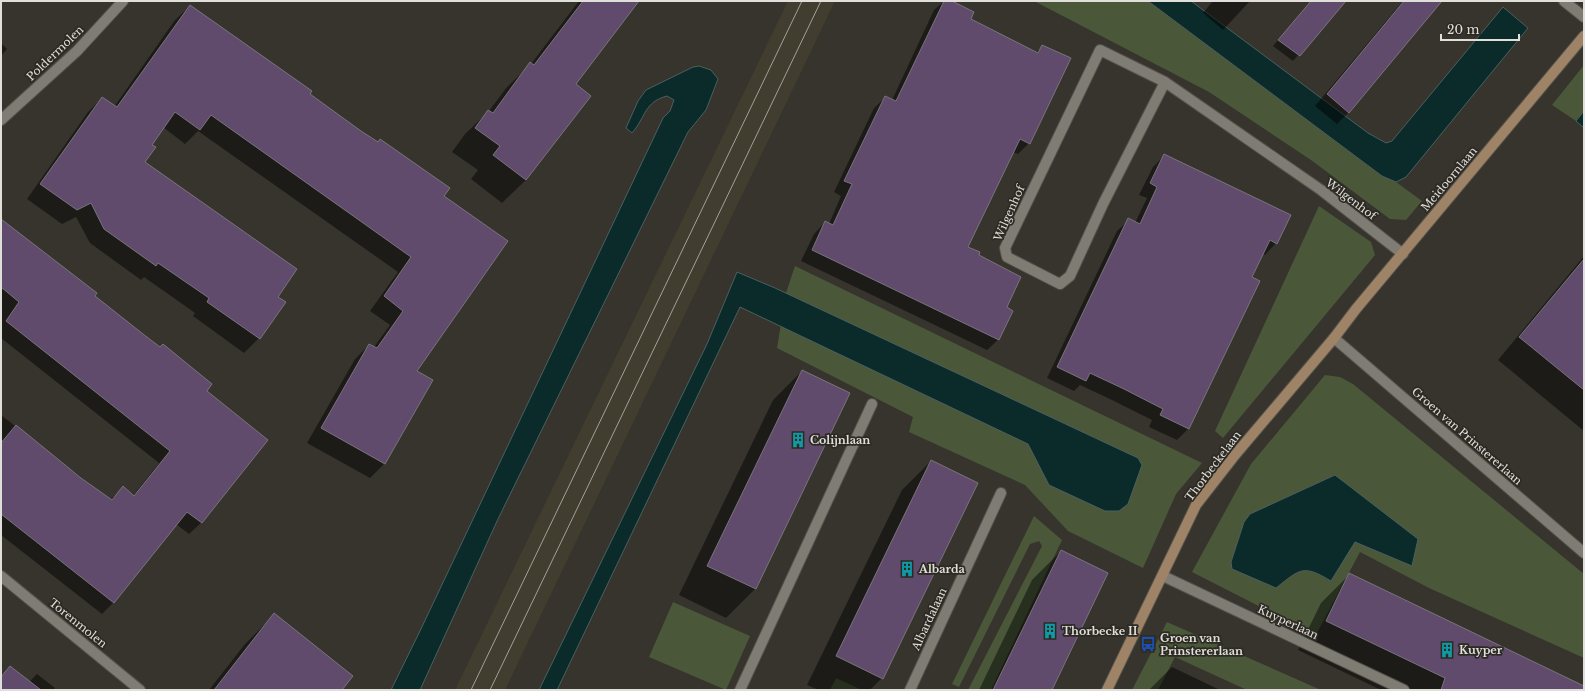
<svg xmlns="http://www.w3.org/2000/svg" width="1585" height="691" viewBox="0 0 1585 691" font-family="'Libre Baskerville',serif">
	<rect width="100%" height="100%" fill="#36342c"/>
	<polygon fill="#413d2f" points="788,1 835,1 505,690 455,690"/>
	<g fill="#4a5839">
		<polygon points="1034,1 1148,1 1382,176 1396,182 1422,201 1406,220 1390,219 1311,160 1209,92"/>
		<polygon points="1584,65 1584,111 1576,121 1552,105"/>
		<polygon points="1319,206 1371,242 1375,255 1223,438 1215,431"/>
		<polygon points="795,266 1202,463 1176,494 1143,568 1068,531 1025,485 909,432 913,417 777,348 786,293"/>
		<polygon points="1325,375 1340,377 1353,384 1584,574 1584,658 1429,588 1360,552 1316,635 1192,572 1251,464"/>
		<polygon points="1034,516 1062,540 991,690 968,690 1042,546 1039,541 1030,544 959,687 952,684"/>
		<polygon points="673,602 750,636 726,690 649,657"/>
		<polygon points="1167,622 1321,690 1247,690 1175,657 1158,690 1132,690"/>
		<polygon points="836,678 862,690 830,690"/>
	</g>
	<g fill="#0b2a2a" stroke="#4b605f">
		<polygon points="1148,1 1191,1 1368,133 1386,143 1392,141 1503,7 1528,28 1406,177 1396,182 1382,176"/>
		<path d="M 699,66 L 711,70 L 718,79 L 706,110 L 688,132 L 498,519 L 420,690 L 391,690 L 420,631 L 663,118 L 670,111 L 674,100 L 667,96 C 644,102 646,117 632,133 L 626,128 L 638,101 L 646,90 L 693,67 Z"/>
		<polygon points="1584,111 1584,128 1576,121"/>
		<polygon points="737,272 775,288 1138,458 1142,465 1128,504 1119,511 1105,511 1049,485 1028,444 740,307 557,690 539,690 707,344"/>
		<path d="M 1335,475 L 1418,539 L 1412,566 L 1355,542 L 1331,581 C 1303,564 1300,569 1276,588 L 1232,569 L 1231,562 L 1244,522 L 1250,514 Z"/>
	</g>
	<g fill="#0007">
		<polygon points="579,1 638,1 575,84 526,180 502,203 471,179 478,170 452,152 465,134 489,111 507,87 531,64"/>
		<polygon points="944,1 949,1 969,19 1036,53 1043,46 1029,143 1018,154 1013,152 967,247 978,256 1005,308 999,339 987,350 801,261 814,234 825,222 829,224 841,196 834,192 874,108 886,97 892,100 934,10"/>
		<polygon points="1213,1 1250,1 1223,30 1203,13"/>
		<polygon points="1311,1 1345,1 1293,61 1273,46"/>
		<polygon points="1403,1 1441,1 1349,112 1337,124 1315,106"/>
		<polygon points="190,6 309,94 443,197 415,371 431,380 384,464 370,478 307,443 355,359 369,345 374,347 390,325 370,311 398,272 198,131 185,144 163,127 151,145 143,162 276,297 284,303 259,338 244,353 193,316 195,313 144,277 141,280 90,243 76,217 62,224 27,199 88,112 102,98 114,107 175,20"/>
		<polygon points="1,43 7,49 1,56"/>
		<polygon points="1164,156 1276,243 1265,255 1262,253 1251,278 1258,282 1188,429 1177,440 1149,427 1152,420 1112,400 1080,385 1074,391 1047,378 1117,231 1129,220 1135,223 1147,198 1139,195 1153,167"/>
		<polygon points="1,220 94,296 205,391 266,440 201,523 189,534 176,524 114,602 102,614 1,535 1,415 110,500 123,488 133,496 159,463 1,338"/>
		<polygon points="1584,256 1584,431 1498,360"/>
		<polygon points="802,371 849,393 755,589 726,618 679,595 773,400"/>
		<polygon points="931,461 882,678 870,690 819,690 807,685 902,490"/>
		<polygon points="1061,551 1050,690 979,690 1032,580"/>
		<polygon points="1350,574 1584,687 1584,690 1381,690 1298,650 1321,603"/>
		<polygon points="274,615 341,690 209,690 245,644"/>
		<polygon points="10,667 29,682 37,674 55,688 53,690 1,690 1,676"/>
		<polygon points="1172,667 1220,690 1149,690"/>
	</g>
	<g fill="#604b6d" stroke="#79747c">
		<polygon points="583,1 639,1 576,84 591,96 526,180 493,155 500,146 475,128 488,110 493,113 530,62 534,65"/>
		<polygon points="944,1 952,1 974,12 971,19 1038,53 1042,45 1071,58 1030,144 1020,139 968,247 980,252 979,255 1021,277 1007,307 1013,311 999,340 812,250 825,221 833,225 852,184 844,181 885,96 896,101"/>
		<polygon points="1311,1 1346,1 1300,56 1278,40"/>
		<polygon points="1404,1 1442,1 1349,113 1327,94"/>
		<polygon points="190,5 312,91 310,94 361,131 378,142 380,139 450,188 444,196 508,241 417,371 433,380 385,464 321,428 369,344 377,348 403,311 384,296 411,257 211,115 200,130 175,112 152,145 156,147 145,162 297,269 278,297 286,302 260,339 207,302 209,298 193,287 158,263 156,266 104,229 91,203 77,210 40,184 102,97 117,107"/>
		<polygon points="1164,154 1291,215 1277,244 1270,240 1252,277 1260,281 1189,429 1160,415 1163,409 1124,389 1090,373 1086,381 1057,367 1128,218 1140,224 1157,187 1150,183"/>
		<polygon points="1,219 97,293 95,296 143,334 160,347 163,344 212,384 207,391 268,440 202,523 187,512 114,603 1,514 1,443 16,425 81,478 112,500 123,486 134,496 170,451 6,321 19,302 1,287"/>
		<polygon points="1584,259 1584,390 1519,337"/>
		<polygon points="802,370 850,393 756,589 707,566"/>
		<polygon points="931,460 978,483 883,679 836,656"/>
		<polygon points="1061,550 1108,573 1052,690 993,690"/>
		<polygon points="1349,573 1584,686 1584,690 1441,690 1445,678 1326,621"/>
		<polygon points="274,613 353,676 342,690 214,690"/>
		<polygon points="10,666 41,690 1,690 1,677"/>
	</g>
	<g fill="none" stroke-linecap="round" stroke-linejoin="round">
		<defs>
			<g id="street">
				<polyline points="1564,1 1584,17"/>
				<polyline points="1165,82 1103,204 1070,276 1060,284 1007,257 1005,248 1100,50 1165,82 1321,190 1403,254"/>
				<polyline points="1,120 77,51 123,1"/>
				<polyline points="1334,338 1584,553"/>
				<polyline points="1,576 140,690"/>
				<polyline points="1163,576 1404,690"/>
				<polyline points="740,690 872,404"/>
				<polyline points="910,690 1001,493"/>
			</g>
			<polyline id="secondary" points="1107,690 1196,505 1235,455 1334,338 1356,309 1584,36"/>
		</defs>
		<use href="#street" stroke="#54524c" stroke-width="12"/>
		<use href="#secondary" stroke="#54524c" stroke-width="12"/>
		<use href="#street" stroke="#7f7c74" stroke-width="10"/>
		<use href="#secondary" stroke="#9f8366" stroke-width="10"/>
		<g stroke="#a2a19b" stroke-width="1">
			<polyline points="471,690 802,1"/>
			<polyline points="490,690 821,1"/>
		</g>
	</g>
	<defs>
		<symbol id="building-bare" viewBox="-9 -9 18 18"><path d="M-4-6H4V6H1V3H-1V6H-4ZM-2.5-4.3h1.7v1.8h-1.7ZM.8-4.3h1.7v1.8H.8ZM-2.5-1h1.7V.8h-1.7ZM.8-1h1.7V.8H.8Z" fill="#0f9aa8" stroke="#2c2a23" stroke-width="2.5" paint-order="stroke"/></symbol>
		<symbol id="bus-bare" viewBox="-9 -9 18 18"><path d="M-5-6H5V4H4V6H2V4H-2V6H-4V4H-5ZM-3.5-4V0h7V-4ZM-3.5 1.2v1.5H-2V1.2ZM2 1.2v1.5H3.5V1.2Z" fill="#1a4fb4" stroke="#2c2a23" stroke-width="2.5" paint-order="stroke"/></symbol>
	</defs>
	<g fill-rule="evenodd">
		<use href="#building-bare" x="787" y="429" width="22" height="22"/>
		<use href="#building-bare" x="896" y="558" width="22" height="22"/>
		<use href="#building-bare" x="1039" y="620" width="22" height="22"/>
		<use href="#bus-bare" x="1137" y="633" width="22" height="22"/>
		<use href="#building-bare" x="1436" y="639" width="22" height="22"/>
	</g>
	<g text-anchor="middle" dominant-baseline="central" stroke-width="3.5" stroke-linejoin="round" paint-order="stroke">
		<g font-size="11" fill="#e0dfda" stroke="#2c2a23">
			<text transform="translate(55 53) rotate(-44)">Poldermolen</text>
			<text transform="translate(1449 179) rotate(-50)">Meidoornlaan</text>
			<text transform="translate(1351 199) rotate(37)">Wilgenhof</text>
			<text transform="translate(1009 213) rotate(-66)">Wilgenhof</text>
			<text transform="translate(1467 436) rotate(41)">Groen van Prinstererlaan</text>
			<text transform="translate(1213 466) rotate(-53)">Thorbeckelaan</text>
			<text transform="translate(929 619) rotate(-65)">Albardalaan</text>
			<text transform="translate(1288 622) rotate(25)">Kuyperlaan</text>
			<text transform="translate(78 623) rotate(39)">Torenmolen</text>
		</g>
		<g font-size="11" font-weight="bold" fill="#e0dfda" stroke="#2c2a23" text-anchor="start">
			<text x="810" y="440">Colijnlaan</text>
			<text x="919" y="569">Albarda</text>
			<text x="1062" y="631">Thorbecke II</text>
			<text x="1160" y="638">Groen van<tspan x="1160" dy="13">Prinstererlaan</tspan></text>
			<text x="1459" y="650">Kuyper</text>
		</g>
	</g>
	<rect width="1585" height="691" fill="none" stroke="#e0dfda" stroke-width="4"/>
	<path d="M1441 34v6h78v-6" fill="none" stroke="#e0dfda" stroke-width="2"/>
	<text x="1447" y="34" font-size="12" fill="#e0dfda" stroke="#2c2a23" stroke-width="3" paint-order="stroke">20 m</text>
</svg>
